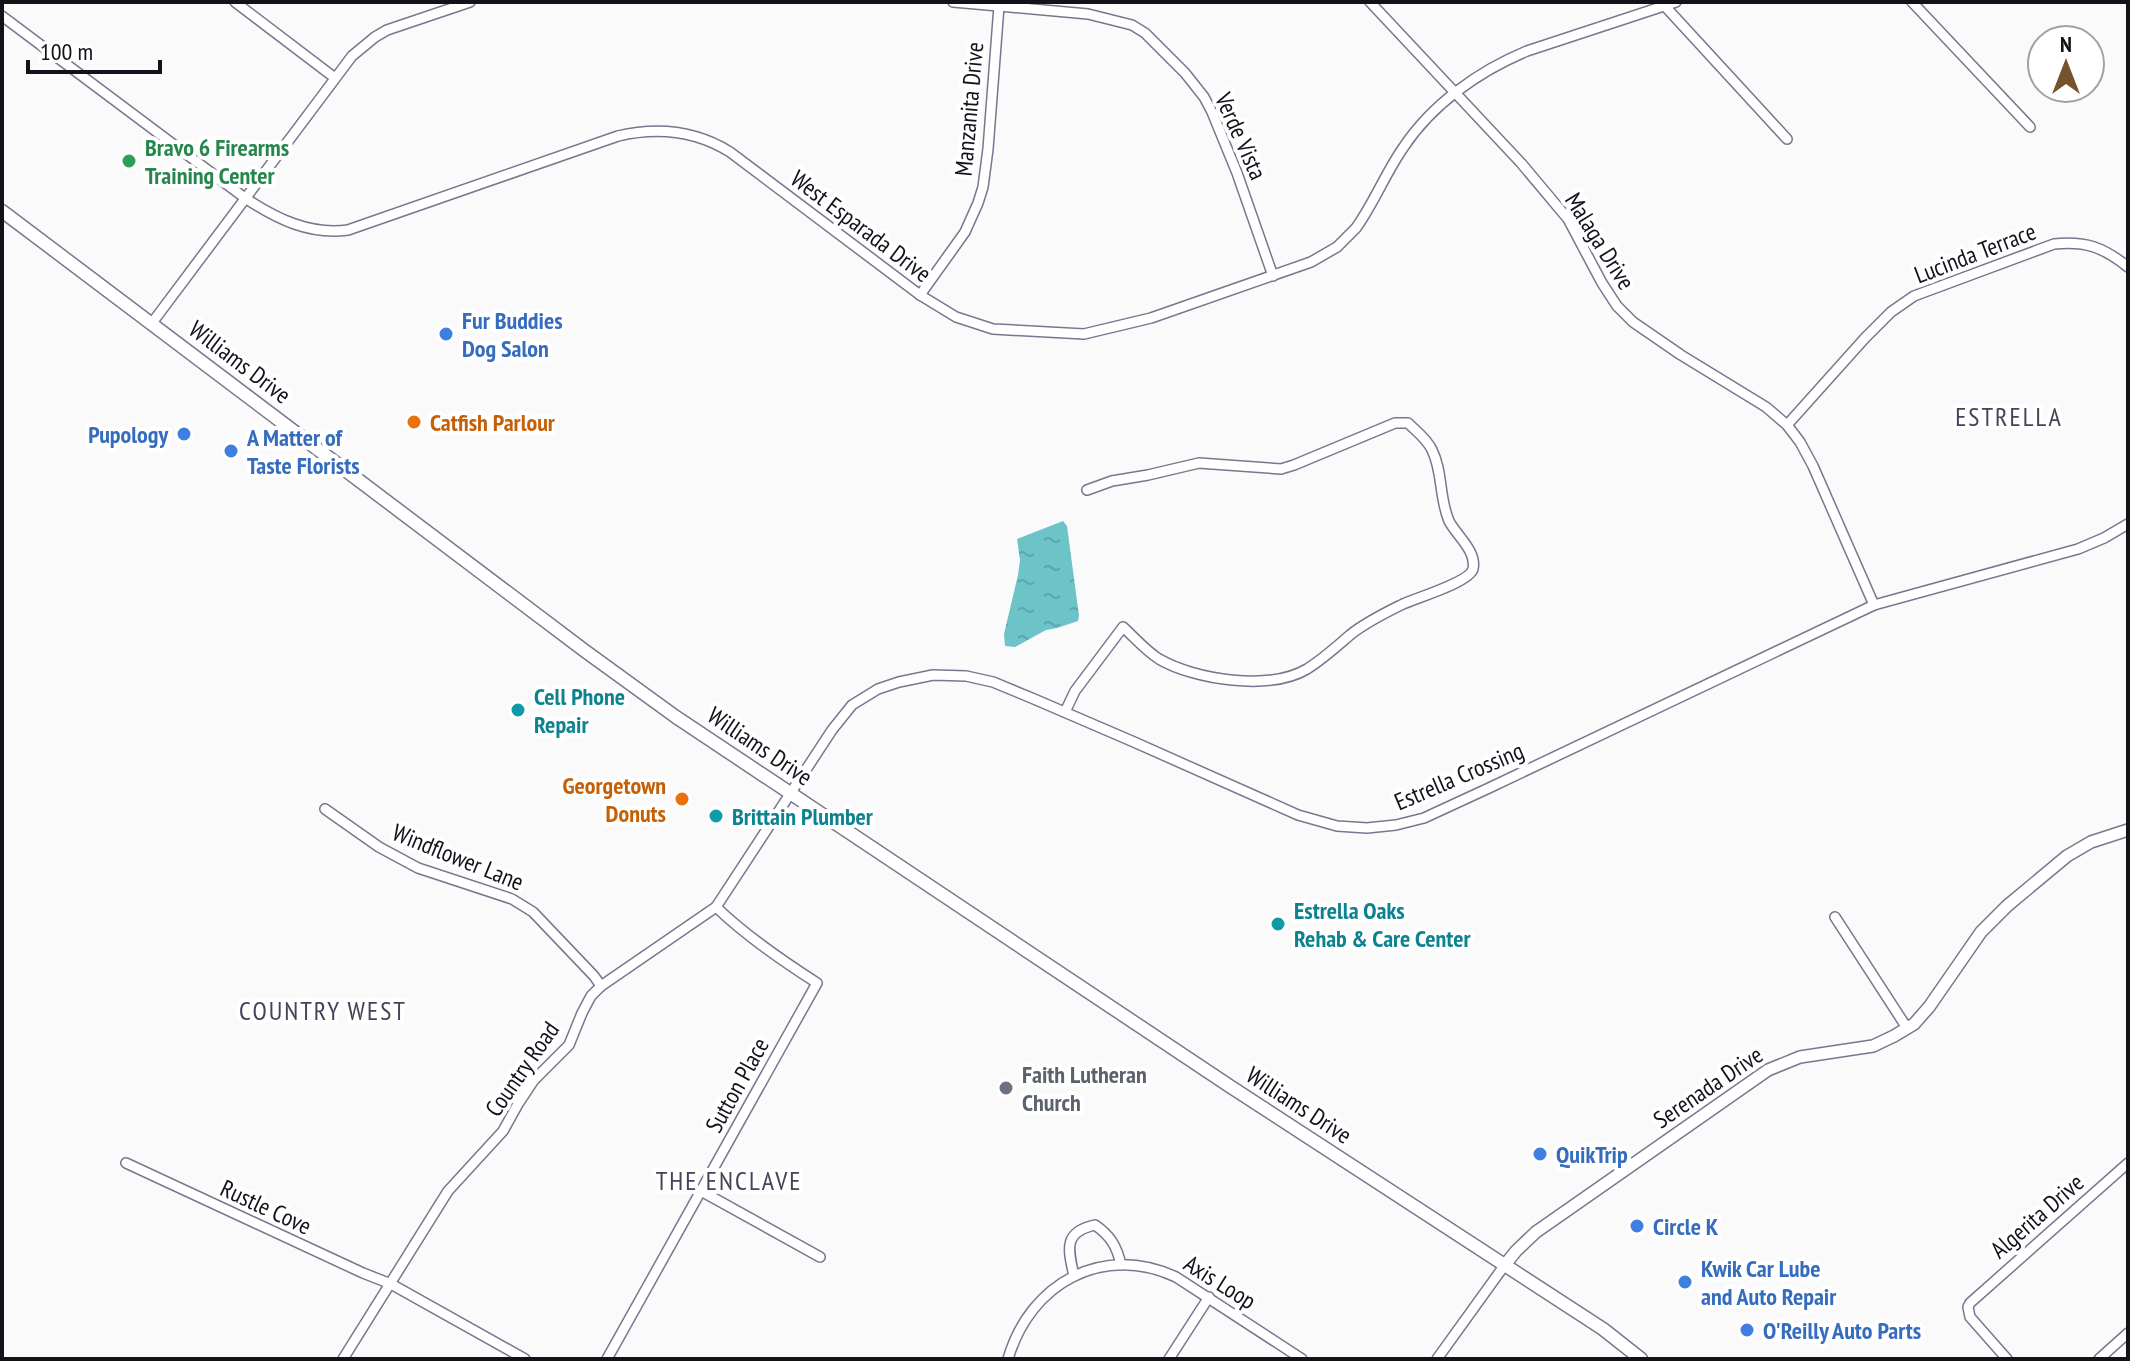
<svg xmlns="http://www.w3.org/2000/svg" width="2130" height="1361" viewBox="0 0 2130 1361" font-family="'PT Sans Narrow',sans-serif">
	<defs>
		<pattern id="water-ripples" width="26" height="14" patternUnits="userSpaceOnUse" patternTransform="scale(2)"><rect width="26" height="14" fill="#6cc3c8"/><path d="M2 4q2-2 4 0t4 0M15 11q2-2 4 0t4 0" fill="none" stroke="#5da6ab"/></pattern>
	</defs>
	<rect width="100%" height="100%" fill="#fafafa"/>
	<polygon fill="url(#water-ripples)" points="1063,521 1067,526 1079,616 1078,621 1057,628 1046,630 1015,647 1005,646 1004,634 1018,575 1020,560 1017,539"/>
	<g fill="none" stroke-linecap="round" stroke-linejoin="round">
		<defs>
			<g id="minor">
				<polyline points="235,2 335,78"/>
				<polyline points="953,2 1088,14 1132,25 1145,33 1185,73 1204,97 1212,112 1237,173 1273,276"/>
				<polyline points="1370,2 1521,163 1568,219 1602,283 1617,306 1633,322 1681,355 1766,407 1787,425 1800,442 1813,466 1874,605"/>
				<polyline points="1912,2 2030,127"/>
				<polyline points="1662,3 1787,139"/>
				<path d="M 2,16 L 245,198 C 277,219 309,235 348,230 L 618,136 C 657,127 696,131 730,152 L 920,295 L 956,317 L 993,329 L 1084,334 L 1151,318 L 1311,262 L 1337,247 L 1356,228 C 1374,203 1385,174 1403,148 C 1432,104 1479,71 1527,51 L 1676,2"/>
				<polyline points="920,295 965,232 978,203 983,187 988,149 999,6"/>
				<polyline points="152,323 352,56 375,37 387,30 470,2"/>
				<path d="M 1787,425 L 1865,338 L 1891,312 L 1914,296 L 2054,244 C 2086,241 2103,247 2128,267"/>
				<path d="M 1065,712 L 1075,691 L 1123,627 C 1134,637 1146,651 1159,659 C 1195,680 1270,691 1307,669 C 1323,659 1336,647 1350,635 C 1366,622 1385,613 1403,604 C 1416,598 1470,582 1473,569 C 1477,551 1456,535 1449,521 C 1439,498 1443,472 1432,450 C 1427,439 1416,431 1408,423 L 1395,423 L 1294,465 L 1281,469 L 1199,463 L 1148,475 L 1112,481 L 1087,490"/>
				<polyline points="325,809 379,847 418,868 512,899 533,912 594,976 601,986"/>
				<polyline points="1835,917 1907,1028"/>
				<polyline points="126,1163 363,1273 391,1284 525,1359"/>
				<polyline points="701,1191 820,1257"/>
				<path d="M 1074,1276 C 1068,1249 1063,1232 1095,1225 C 1111,1236 1117,1247 1121,1265"/>
				<polyline points="343,1359 448,1191 503,1131 518,1104 534,1080 569,1045 582,1013 591,996 601,986 716,907 832,730 852,705 878,689 899,682 933,675 966,676 993,682 1034,699 1134,742 1298,815 1337,826 1367,828 1396,825 1424,818 1489,788 1874,605 2078,549 2104,538 2128,524"/>
				<path d="M 607,1359 L 817,983 C 781,960 746,936 716,907"/>
				<path d="M 1008,1359 C 1030,1283 1103,1243 1176,1277 L 1302,1359"/>
				<polyline points="1169,1359 1209,1297"/>
				<polyline points="1437,1359 1504,1266"/>
				<polyline points="2007,1359 1970,1317 1968,1307 1970,1303 2128,1163"/>
				<polyline points="2099,1359 2128,1333"/>
			</g>
			<polyline id="tertiary" points="1504,1266 1516,1251 1536,1232 1768,1070 1800,1057 1873,1046 1894,1036 1914,1024 1929,1007 1981,932 2007,906 2067,856 2091,842 2128,830"/>
			<polyline id="secondary" points="2,211 585,651 676,717 1231,1087 1603,1329 1641,1359"/>
		</defs>
		<use href="#minor" stroke="#7a768e" stroke-width="12"/>
		<use href="#tertiary" stroke="#7a768e" stroke-width="14"/>
		<use href="#secondary" stroke="#7a768e" stroke-width="15"/>
		<use href="#minor" stroke="#fff" stroke-width="9"/>
		<use href="#tertiary" stroke="#fff" stroke-width="11"/>
		<use href="#secondary" stroke="#fff" stroke-width="12"/>
	</g>
	<circle fill="#2e9e5b" stroke="#fff" stroke-width="3" cx="129" cy="161" r="8"/>
	<g fill="#3f7fe0" stroke="#fff" stroke-width="3">
		<circle cx="446" cy="334" r="8"/>
		<circle cx="184" cy="434" r="8"/>
		<circle cx="231" cy="451" r="8"/>
		<circle cx="1540" cy="1154" r="8"/>
		<circle cx="1637" cy="1226" r="8"/>
		<circle cx="1685" cy="1282" r="8"/>
		<circle cx="1747" cy="1330" r="8"/>
	</g>
	<g fill="#e8710a" stroke="#fff" stroke-width="3">
		<circle cx="414" cy="422" r="8"/>
		<circle cx="682" cy="799" r="8"/>
	</g>
	<g fill="#0f9aa8" stroke="#fff" stroke-width="3">
		<circle cx="518" cy="710" r="8"/>
		<circle cx="716" cy="816" r="8"/>
		<circle cx="1278" cy="924" r="8"/>
	</g>
	<circle fill="#6b7280" stroke="#fff" stroke-width="3" cx="1006" cy="1088" r="8"/>
	<g text-anchor="middle" dominant-baseline="central" stroke-width="8" stroke-linejoin="round" paint-order="stroke">
		<g font-size="24" fill="#13121b" stroke="#fff">
			<text transform="translate(969 109) rotate(-85)">Manzanita Drive</text>
			<text transform="translate(1241 136) rotate(66)">Verde Vista</text>
			<text transform="translate(861 226) rotate(37)">West Esparada Drive</text>
			<text transform="translate(1600 241) rotate(58)">Malaga Drive</text>
			<text transform="translate(1975 253) rotate(-21)">Lucinda Terrace</text>
			<text transform="translate(240 362) rotate(37)">Williams Drive</text>
			<text transform="translate(760 746) rotate(34)">Williams Drive</text>
			<text transform="translate(1459 776) rotate(-23)">Estrella Crossing</text>
			<text transform="translate(458 857) rotate(22)">Windflower Lane</text>
			<text transform="translate(522 1069) rotate(-55)">Country Road</text>
			<text transform="translate(737 1085) rotate(-61)">Sutton Place</text>
			<text transform="translate(1708 1087) rotate(-34)">Serenada Drive</text>
			<text transform="translate(1299 1105) rotate(33)">Williams Drive</text>
			<text transform="translate(266 1207) rotate(25)">Rustle Cove</text>
			<text transform="translate(2037 1216) rotate(-41)">Algerita Drive</text>
			<text transform="translate(1220 1282) rotate(32)">Axis Loop</text>
		</g>
		<g font-size="24" font-weight="bold" fill="#27864d" stroke="#fff" text-anchor="start">
			<text x="145" y="147">Bravo 6 Firearms<tspan x="145" dy="28">Training Center</tspan></text>
		</g>
		<g font-size="24" font-weight="bold" fill="#366cbe" stroke="#fff" text-anchor="start">
			<text x="462" y="320">Fur Buddies<tspan x="462" dy="28">Dog Salon</tspan></text>
			<text x="168" y="434" text-anchor="end">Pupology</text>
			<text x="247" y="437">A Matter of<tspan x="247" dy="28">Taste Florists</tspan></text>
			<text x="1556" y="1154">QuikTrip</text>
			<text x="1653" y="1226">Circle K</text>
			<text x="1701" y="1268">Kwik Car Lube<tspan x="1701" dy="28">and Auto Repair</tspan></text>
			<text x="1763" y="1330">O'Reilly Auto Parts</text>
		</g>
		<g font-size="24" font-weight="bold" fill="#c56008" stroke="#fff" text-anchor="start">
			<text x="430" y="422">Catfish Parlour</text>
			<text x="666" y="785" text-anchor="end">Georgetown<tspan x="666" dy="28">Donuts</tspan></text>
		</g>
		<g font-size="24" font-weight="bold" fill="#0d838f" stroke="#fff" text-anchor="start">
			<text x="534" y="696">Cell Phone<tspan x="534" dy="28">Repair</tspan></text>
			<text x="732" y="816">Brittain Plumber</text>
			<text x="1294" y="910">Estrella Oaks<tspan x="1294" dy="28">Rehab &amp; Care Center</tspan></text>
		</g>
		<g font-size="24" font-weight="bold" fill="#5b616d" stroke="#fff" text-anchor="start">
			<text x="1022" y="1074">Faith Lutheran<tspan x="1022" dy="28">Church</tspan></text>
		</g>
		<g font-size="26" letter-spacing="2" fill="#464258" stroke="#fff">
			<text x="2009" y="416">ESTRELLA</text>
			<text x="323" y="1010">COUNTRY WEST</text>
			<text x="729" y="1180">THE ENCLAVE</text>
		</g>
	</g>
	<rect width="2130" height="1361" fill="none" stroke="#13121b" stroke-width="8"/>
	<g transform="translate(2066 64)"><circle r="38" fill="#ffffff" stroke="#a1a0a4" stroke-width="2"/>
	<path d="M0-6L14 30L0 20L-14 30Z" fill="#76532c"/>
	<text y="-12" font-size="22" font-weight="bold" text-anchor="middle" fill="#13121b">N</text>
	</g>
	<path d="M28 60v12h132v-12" fill="none" stroke="#13121b" stroke-width="4"/>
	<text x="40" y="60" font-size="24" fill="#13121b" stroke="#ffffff" stroke-width="6" paint-order="stroke">100 m</text>
</svg>
